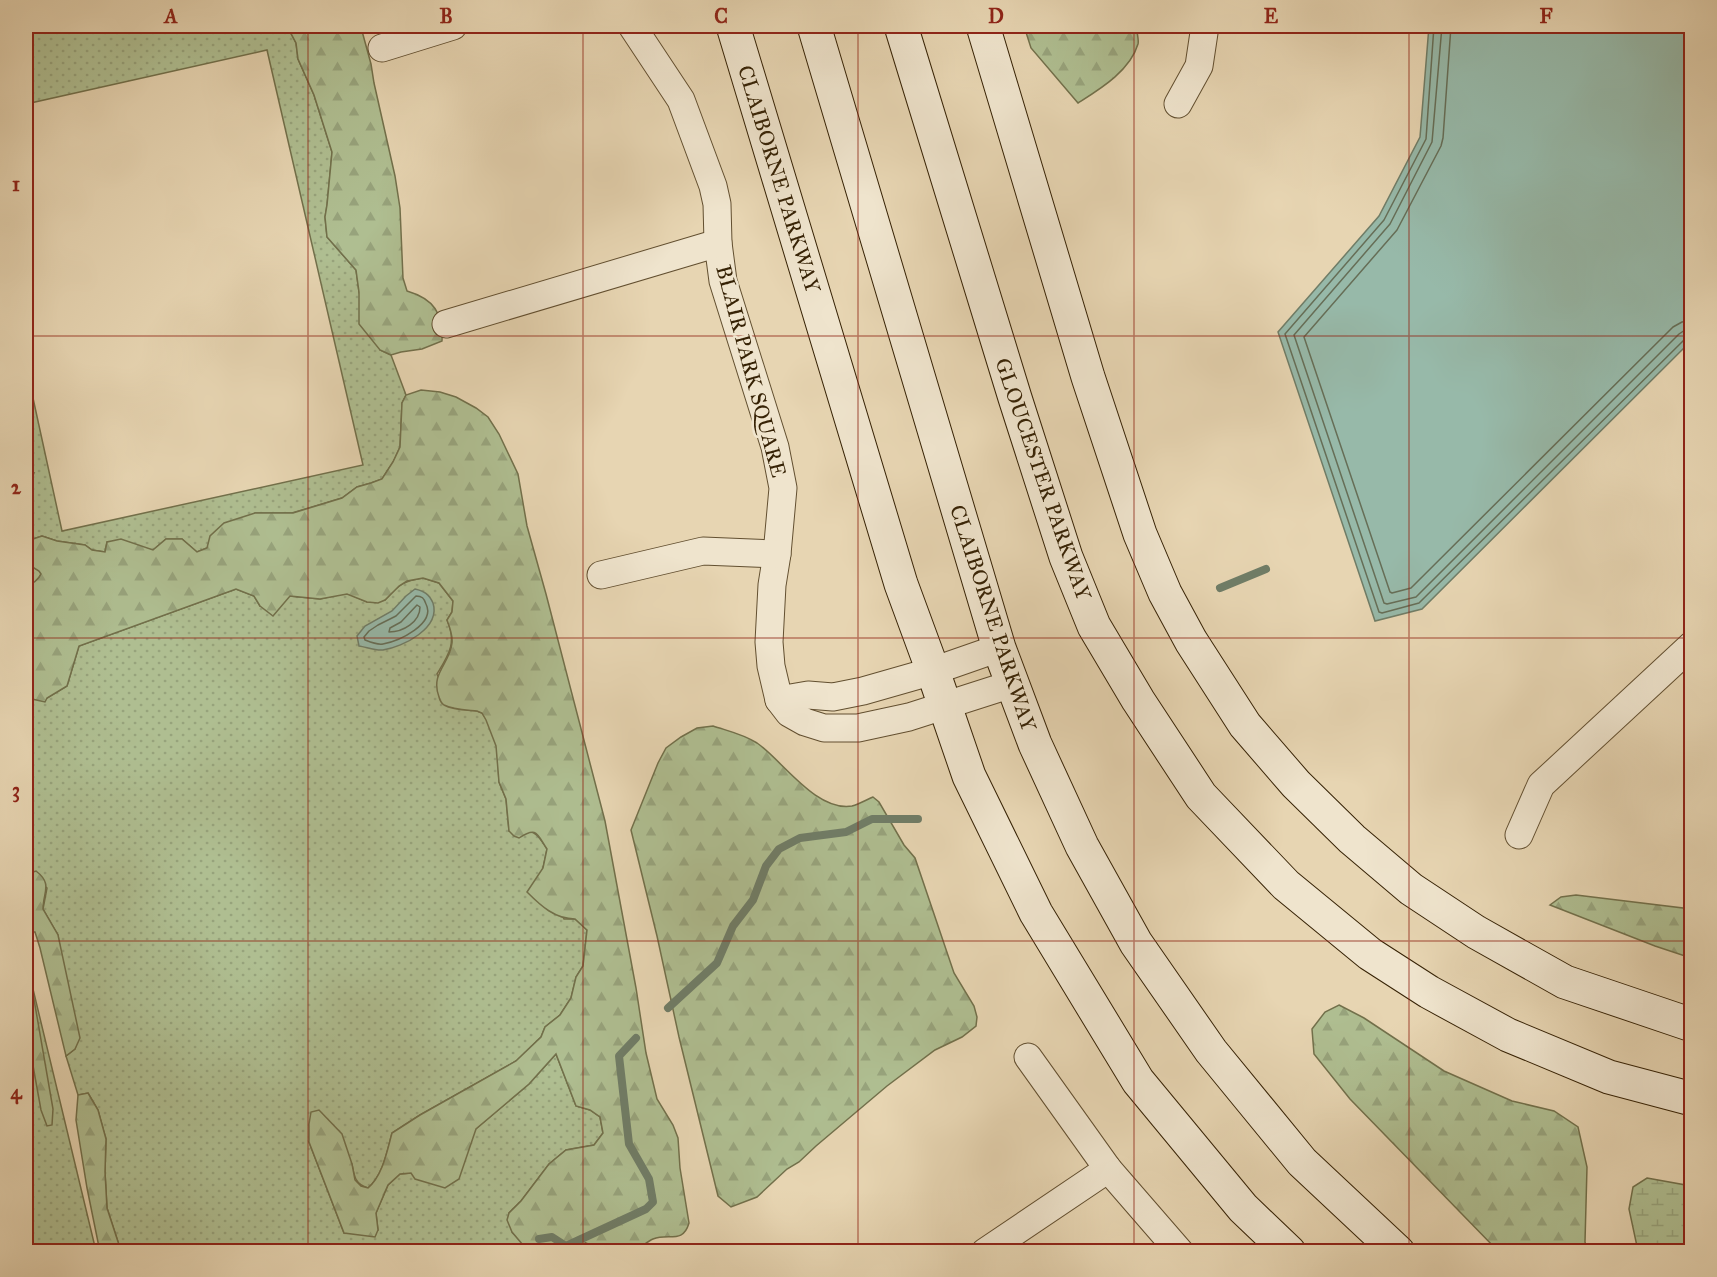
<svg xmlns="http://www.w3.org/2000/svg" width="1717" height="1277" viewBox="0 0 1717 1277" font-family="'IM FELL Great Primer',serif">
	<defs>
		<pattern id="grass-dots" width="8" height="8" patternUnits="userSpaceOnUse" patternTransform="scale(1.5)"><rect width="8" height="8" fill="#afbe91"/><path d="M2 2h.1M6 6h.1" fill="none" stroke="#97a37c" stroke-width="1.8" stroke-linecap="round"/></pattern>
		<pattern id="forest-firs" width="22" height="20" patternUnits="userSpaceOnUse" patternTransform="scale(1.5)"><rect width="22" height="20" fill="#afbe91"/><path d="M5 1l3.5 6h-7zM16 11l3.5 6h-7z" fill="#97a37c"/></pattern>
		<pattern id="wetland-marsh" width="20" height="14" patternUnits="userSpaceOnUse" patternTransform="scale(1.5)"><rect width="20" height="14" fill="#afbe91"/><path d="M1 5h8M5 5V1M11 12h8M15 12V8" fill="none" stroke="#97a37c"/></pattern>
	</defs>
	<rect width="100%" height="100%" fill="#e7d5b2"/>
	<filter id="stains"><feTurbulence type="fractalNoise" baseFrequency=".00333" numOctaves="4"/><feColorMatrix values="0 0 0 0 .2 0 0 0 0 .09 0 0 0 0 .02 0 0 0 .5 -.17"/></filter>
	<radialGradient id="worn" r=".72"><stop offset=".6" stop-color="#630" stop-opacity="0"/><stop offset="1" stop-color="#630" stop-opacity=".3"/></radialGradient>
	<g fill="url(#grass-dots)" stroke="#72704b" stroke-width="1.5">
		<polygon points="26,26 287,26 296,43 298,59 314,95 332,152 327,205 325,217 327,237 356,270 359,292 380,350 391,355 406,395 402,403 400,447 393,462 382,479 371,483 357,487 342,498 292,513 255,513 207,548 197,552 182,539 166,539 153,550 107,542 105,552 92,550 85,545 57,541 42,536 30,540 26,545 26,502 28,501 31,480 34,473 29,474 26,456 26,366 62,531 363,465 267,50 26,104"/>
		<path d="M 26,563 L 40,571 L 41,574 C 38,581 32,584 26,586 Z"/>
		<path d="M 423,578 L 439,583 L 453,601 L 452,612 L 447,620 C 457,643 449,654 437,674 L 454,708 L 477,711 L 482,713 L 487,720 L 497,746 L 499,782 L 506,799 L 509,831 C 532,831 534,828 547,849 L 543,868 L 564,919 L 575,919 L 587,930 L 583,966 L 576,977 L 571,998 L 560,1015 L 545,1027 L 541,1037 L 516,1061 L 420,1115 L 392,1133 C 387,1152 383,1175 368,1188 C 355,1184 354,1176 352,1164 L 309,1142 L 344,1233 L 378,1230 L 376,1213 L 388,1185 L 400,1174 L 412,1173 L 416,1179 L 529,1084 L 556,1054 L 576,1106 L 590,1110 L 600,1117 L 603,1133 L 594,1145 L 566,1150 L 549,1164 L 521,1201 L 509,1213 L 512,1232 L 524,1245 L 522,1251 L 121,1251 L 107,1208 L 105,1172 L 106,1139 L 98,1110 L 88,1093 L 78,1095 L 66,1056 L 75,1049 L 58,935 L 43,909 L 47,888 L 30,873 L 26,876 L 26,690 L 32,699 L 47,698 L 67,686 L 79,646 L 236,589 L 254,596 L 260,606 L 289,596 L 320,599 L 347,593 L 367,602 L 385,600 C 399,585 402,581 423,578 Z"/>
		<polygon points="26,960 96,1251 26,1251"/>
	</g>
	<g fill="url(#forest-firs)" stroke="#72704b" stroke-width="1.5">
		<path d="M 287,26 L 361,26 L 362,31 L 371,64 L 374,83 L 395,176 L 400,208 L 403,278 L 407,291 C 434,299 443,313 442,341 L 422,349 L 401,352 L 391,355 L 380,350 L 359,324 L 359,292 L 356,270 L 327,237 L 325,217 L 327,205 L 332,152 L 314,95 L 298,59 L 296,43 Z"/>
		<path d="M 1024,26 L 1128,26 L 1137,30 C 1137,34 1139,40 1138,44 C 1130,71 1100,89 1078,103 L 1031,48 Z"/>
		<path d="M 421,390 L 440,392 L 456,397 L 476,408 L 488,417 L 499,434 L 518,474 L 527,526 L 546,594 L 605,821 L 636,988 L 646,1053 L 657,1099 L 673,1125 L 678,1138 L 680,1168 L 689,1223 C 683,1244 669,1233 653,1239 C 646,1242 640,1249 632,1251 C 624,1254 607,1252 598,1251 C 585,1240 581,1239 564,1243 L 559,1251 L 523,1251 L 523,1245 L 512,1232 L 507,1220 L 509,1213 L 521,1201 L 549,1164 L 566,1150 L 594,1145 L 603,1133 L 600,1117 L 590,1110 L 576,1106 L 556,1054 L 529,1084 L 476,1129 L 459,1179 L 445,1188 L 415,1179 L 411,1173 L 400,1174 L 388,1185 L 376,1213 L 378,1230 L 375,1237 L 344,1233 L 309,1142 L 309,1124 L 311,1112 L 319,1110 L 342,1134 L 352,1164 L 355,1180 L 361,1186 L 368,1188 C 383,1175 387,1151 392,1133 L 420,1115 L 516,1061 L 541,1037 L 545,1027 L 560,1015 L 571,998 L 576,977 L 583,966 L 587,930 L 575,919 C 555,919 541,906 527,892 L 543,868 L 547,849 C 537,834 537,826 519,838 L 514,836 L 509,831 L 506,799 L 499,782 L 496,746 L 486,720 L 482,713 L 477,711 C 467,710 453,710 444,705 C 441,703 440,701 439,697 C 430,673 450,664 452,643 C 453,635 450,628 447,620 L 452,612 L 453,601 L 439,583 L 423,578 L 407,581 L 399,586 L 385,600 L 378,603 L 367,602 L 347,594 L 320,599 L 290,596 L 273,616 L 260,606 L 254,596 L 236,589 L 79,646 L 67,686 L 47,698 L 45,702 L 32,699 L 26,690 L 26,586 C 32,584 38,581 41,574 L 39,571 L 26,563 L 26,545 L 30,540 L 42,536 L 57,541 L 85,545 L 92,550 L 105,552 L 107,542 L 121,539 L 153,550 L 166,539 L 182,539 L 197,552 L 207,548 L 210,536 L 224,523 L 255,513 L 293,513 L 342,498 L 357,487 L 371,483 L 382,479 L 393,462 L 400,447 L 402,403 L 406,395 Z"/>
		<path d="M 713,726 C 728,731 743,734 757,743 C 782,760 816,812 852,806 C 859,804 866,800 873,797 L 879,802 L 904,845 L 915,858 L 954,973 L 974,1006 L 977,1017 L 976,1026 L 962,1037 L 935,1050 L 887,1086 L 816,1146 L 799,1162 L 787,1169 L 757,1197 L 731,1207 L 718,1196 L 679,1037 L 657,936 L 631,830 L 658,763 L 666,748 L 681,737 L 697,728 Z"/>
		<path d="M 36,871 C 53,884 43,892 43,909 L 58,935 L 80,1038 L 75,1049 L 66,1056 L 40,948 L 35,932 L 32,932 L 27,942 L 27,959 L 53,1109 L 52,1125 L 47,1126 L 41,1110 L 26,1027 L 26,876 L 30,873 Z"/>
		<polygon points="1576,895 1691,909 1691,958 1655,946 1550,905 1561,897"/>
		<polygon points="1339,1005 1364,1018 1444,1071 1512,1101 1554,1111 1578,1127 1587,1167 1585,1242 1587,1251 1499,1252 1496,1249 1350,1099 1314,1054 1312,1029 1325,1012"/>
		<polygon points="88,1093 98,1110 106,1139 105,1172 107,1208 121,1251 98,1251 99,1247 87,1188 76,1120 78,1095"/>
	</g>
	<polygon fill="url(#wetland-marsh)" stroke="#72704b" stroke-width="1.5" points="1647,1178 1691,1186 1691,1251 1638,1251 1629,1209 1633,1187"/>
	<g fill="#97b9a9" stroke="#707d67" stroke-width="1.5">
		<polygon points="1429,26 1691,26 1691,341 1422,609 1375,621 1278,332 1379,216 1420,137"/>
		<path d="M 415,589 C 424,591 429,594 433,603 C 441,628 403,647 383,650 C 376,651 366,647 359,646 L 357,636 L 365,626 L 392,611 L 406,596 Z"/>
	</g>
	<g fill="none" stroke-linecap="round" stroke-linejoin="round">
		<g stroke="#666e57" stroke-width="1.5">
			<polyline points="1434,26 1426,139 1384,220 1285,334 1379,612 1382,613 1419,603 1685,339 1692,337"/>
			<polyline points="1442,26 1432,142 1390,224 1294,335 1384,603 1387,604 1416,597 1679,334 1685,330 1692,329"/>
			<polyline points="1451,26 1443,138 1441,146 1397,230 1304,337 1390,592 1392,593 1411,588 1673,327 1682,322 1692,320"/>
			<path d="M 416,596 C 422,596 424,598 426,604 C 436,624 399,641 383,644 C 377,645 370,642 365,640 L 364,637 L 369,631 L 378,625 L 396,616 Z"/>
			<path d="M 417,605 L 420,607 C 420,622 403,632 389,632 L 390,628 L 401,622 Z"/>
		</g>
		<g stroke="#707d67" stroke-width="8">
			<polyline points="1220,588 1266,569"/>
			<polyline points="668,1008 717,963 733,926 753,900 766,866 779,849 800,838 846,832 872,819 918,819"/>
			<polyline points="539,1239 552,1237 566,1246 646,1209 653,1202 649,1179 629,1144 619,1056 636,1038"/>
		</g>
		<defs>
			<g id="street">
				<polyline points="632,26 681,100 713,186 717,204 718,243 723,281 775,447 783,488 777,554 772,585 769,642 771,666 779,700 789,713 805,722 824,728 858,728 909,717 1012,684"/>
				<polyline points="382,48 453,26"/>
				<polyline points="1178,104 1199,66 1205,26"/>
				<polyline points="446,324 718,243"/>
				<polyline points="601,575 703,551 777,554"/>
				<polyline points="779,700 808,695 833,697 863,691 933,671 999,648"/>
				<polyline points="1519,835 1541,785 1692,645"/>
				<polyline points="1028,1057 1108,1169 1180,1252"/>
				<polyline points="985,1252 1108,1169"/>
			</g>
			<g id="secondary">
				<polyline points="733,26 901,584 933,671 969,776 1036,913 1138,1081 1243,1208 1289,1252"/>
				<polyline points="814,26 999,648 1035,744 1082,846 1136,943 1211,1051 1302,1162 1398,1252"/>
				<polyline points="901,26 1015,398 1066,557 1094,626 1138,700 1201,796 1286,885 1370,954 1429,992 1508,1035 1609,1077 1692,1099"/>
				<polyline points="983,26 1088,377 1140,534 1165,593 1191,641 1245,725 1296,784 1352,839 1411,889 1476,932 1565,982 1692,1025"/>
			</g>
		</defs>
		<use href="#street" stroke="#624f30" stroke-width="29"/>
		<use href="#secondary" stroke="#362205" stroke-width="35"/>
		<use href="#street" stroke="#efe4cd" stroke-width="27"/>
		<use href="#secondary" stroke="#efe4cd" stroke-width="33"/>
	</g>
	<path fill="none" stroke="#8f2418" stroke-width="1.5" stroke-opacity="0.55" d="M 308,26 L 308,1252M 583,26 L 583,1252M 858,26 L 858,1252M 1134,26 L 1134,1252M 1409,26 L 1409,1252M 26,336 L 1692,336M 26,638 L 1692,638M 26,941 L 1692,941"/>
	<g text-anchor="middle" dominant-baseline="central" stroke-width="5" stroke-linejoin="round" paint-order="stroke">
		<g font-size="21" fill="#362205" stroke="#efe4cd">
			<text transform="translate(779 179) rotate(73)">CLAIBORNE PARKWAY</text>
			<text transform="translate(751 371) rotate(75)">BLAIR PARK SQUARE</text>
			<text transform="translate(1043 479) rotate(71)">GLOUCESTER PARKWAY</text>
			<text transform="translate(993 618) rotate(72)">CLAIBORNE PARKWAY</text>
		</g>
	</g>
	<rect width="1717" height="1277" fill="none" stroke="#e7d5b2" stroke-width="66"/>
	<rect x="33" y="33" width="1651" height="1211" fill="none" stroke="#8f2418" stroke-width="2"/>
	<g font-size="20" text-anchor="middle" font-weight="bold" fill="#8f2418">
		<text x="171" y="23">A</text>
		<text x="446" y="23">B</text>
		<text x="721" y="23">C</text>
		<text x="996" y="23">D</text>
		<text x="1271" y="23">E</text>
		<text x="1546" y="23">F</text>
		<text x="16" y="191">1</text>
		<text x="16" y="494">2</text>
		<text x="16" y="797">3</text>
		<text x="16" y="1099">4</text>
	</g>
	<rect width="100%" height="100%" filter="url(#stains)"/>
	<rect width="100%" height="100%" fill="url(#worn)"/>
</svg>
